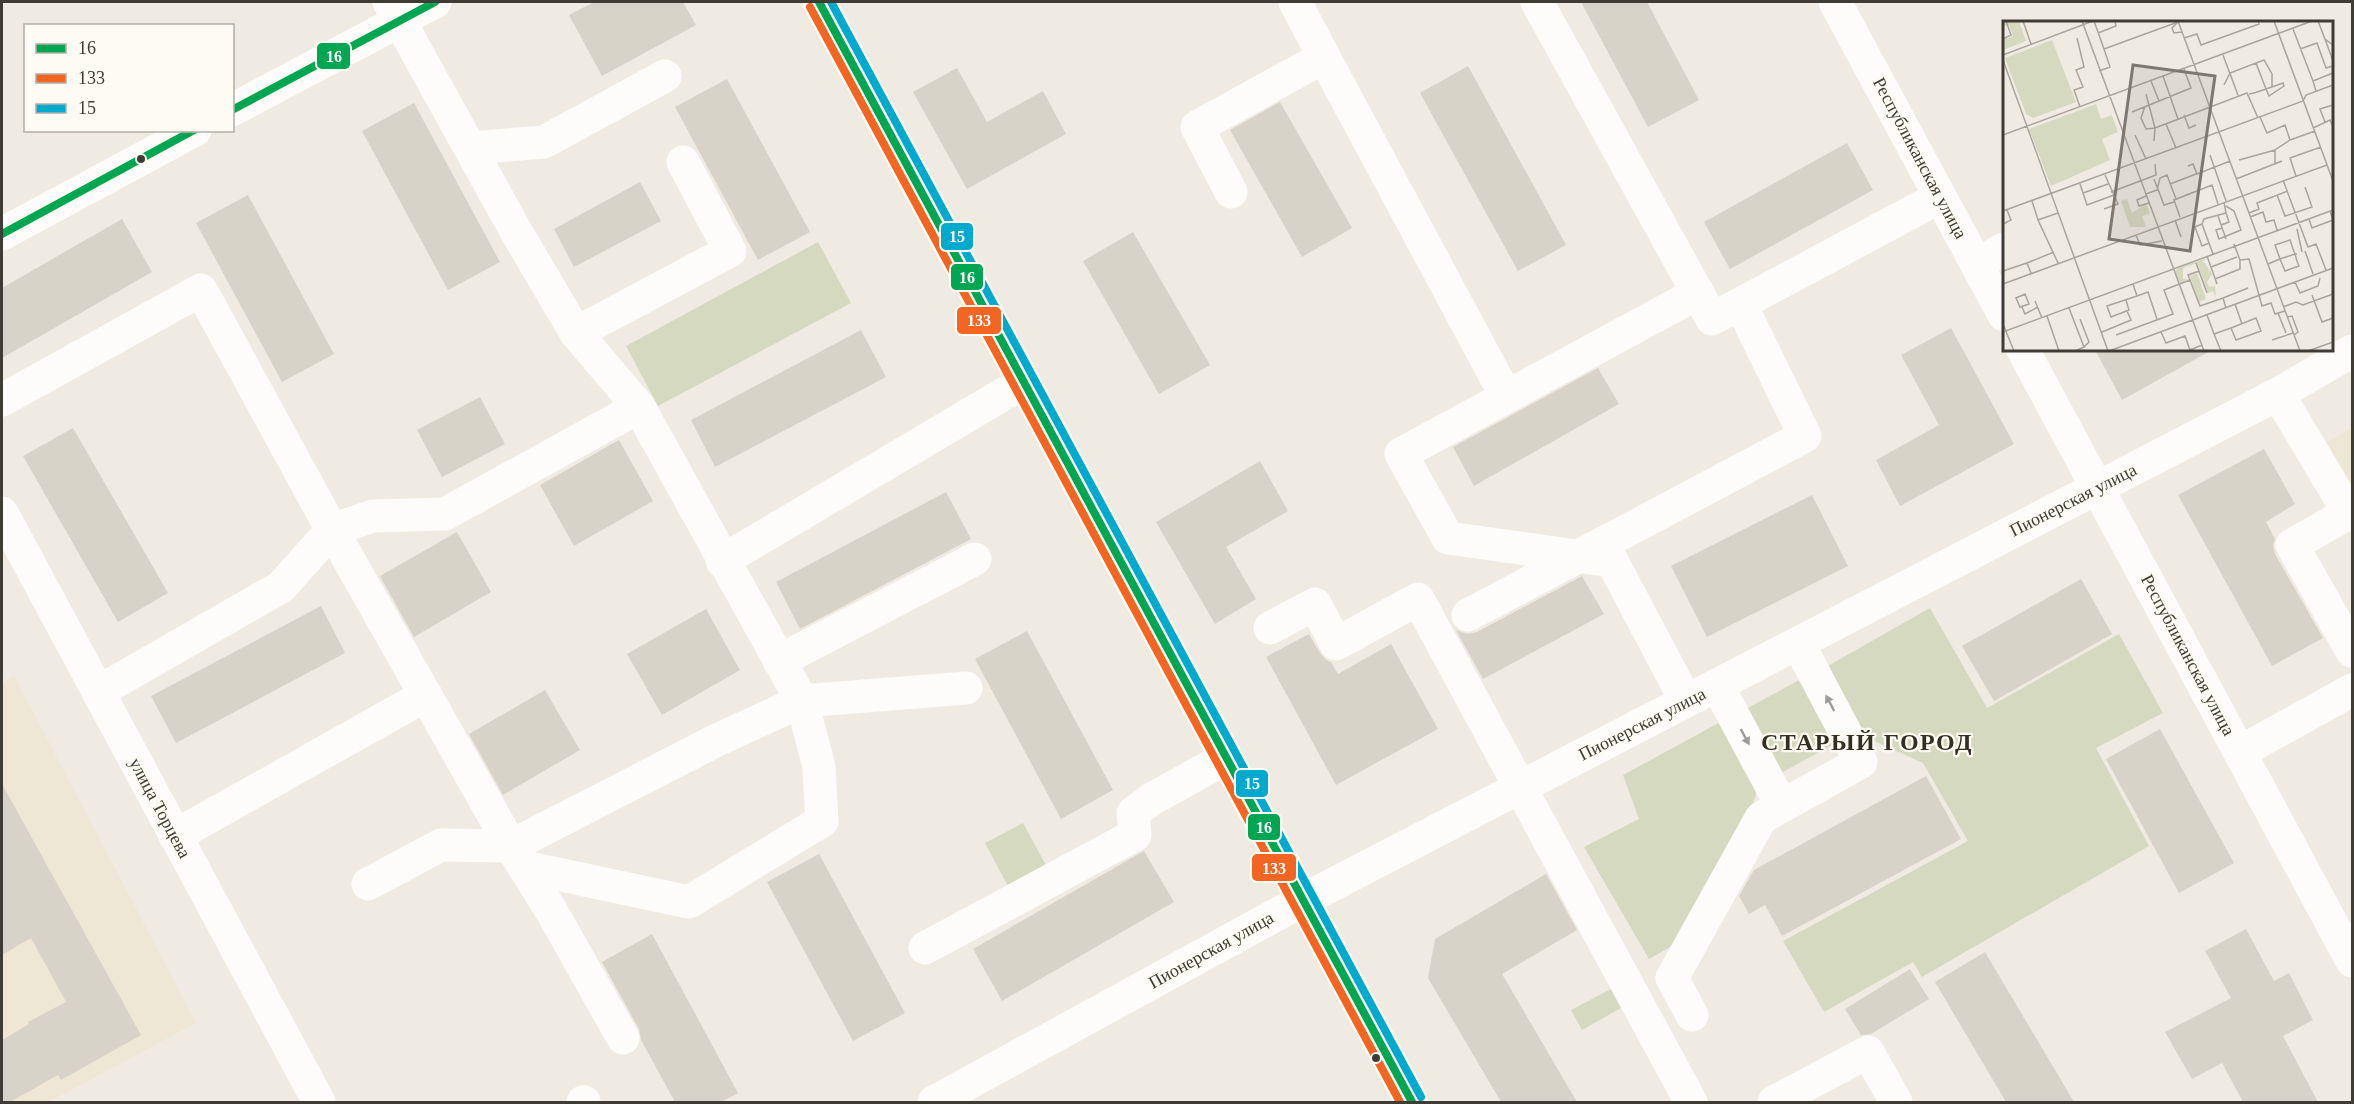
<svg xmlns="http://www.w3.org/2000/svg" width="2354" height="1104" viewBox="0 0 2354 1104" font-family="Georgia,serif">
	<rect width="100%" height="100%" fill="#efebe2"/>
	<g fill="#efe7d5">
		<polygon points="2352,428 2352,508 2318,447"/>
		<polygon points="14,676 196,1023 49,1102 2,1102 2,683"/>
	</g>
	<g fill="#d5d9c0">
		<polygon points="818,242 851,303 658,406 626,346"/>
		<polygon points="1930,608 1987,708 2119,634 2163,713 2096,748 2149,846 1922,977 1913,962 1824,1012 1783,941 1968,841 1923,763 1854,732 1819,671"/>
		<polygon points="1801,679 1836,743 1777,775 1742,711"/>
		<polygon points="1726,719 1760,782 1749,815 1677,943 1649,959 1584,847 1639,819 1623,775"/>
		<polygon points="1023,823 1047,867 1009,888 985,843"/>
		<polygon points="1611,989 1621,1008 1582,1030 1571,1010"/>
	</g>
	<g fill="#d8d3c8">
		<polygon points="594,2 683,2 696,25 602,76 569,15"/>
		<polygon points="1581,2 1647,2 1699,100 1648,127"/>
		<polygon points="1468,66 1566,245 1518,271 1420,93"/>
		<polygon points="957,68 987,122 1043,91 1066,134 967,189 913,92"/>
		<polygon points="727,79 810,232 758,260 675,107"/>
		<polygon points="1280,102 1352,228 1302,257 1230,130"/>
		<polygon points="414,103 500,262 448,290 362,131"/>
		<polygon points="1847,143 1873,190 1730,269 1704,222"/>
		<polygon points="640,182 661,221 574,267 554,229"/>
		<polygon points="248,195 334,354 282,382 196,223"/>
		<polygon points="122,219 152,272 2,358 2,288"/>
		<polygon points="1133,232 1210,365 1159,394 1083,261"/>
		<polygon points="1951,328 2014,444 1900,506 1876,460 1939,425 1901,355"/>
		<polygon points="861,330 886,377 715,467 691,420"/>
		<polygon points="2095,350 2212,350 2122,400"/>
		<polygon points="1598,368 1619,404 1474,486 1453,447"/>
		<polygon points="480,397 505,444 442,477 417,430"/>
		<polygon points="73,428 168,593 118,622 23,456"/>
		<polygon points="619,440 653,501 574,546 540,485"/>
		<polygon points="2264,449 2295,504 2266,522 2275,539 2273,545 2275,554 2323,638 2272,666 2178,495"/>
		<polygon points="1260,461 1288,511 1226,547 1256,599 1215,624 1156,522"/>
		<polygon points="946,492 971,539 800,629 776,582"/>
		<polygon points="1812,495 1848,566 1707,637 1671,566"/>
		<polygon points="457,532 491,592 414,637 380,576"/>
		<polygon points="1582,576 1604,614 1483,679 1456,630 1467,634 1477,632"/>
		<polygon points="2081,579 2112,634 1994,701 1962,646"/>
		<polygon points="321,606 345,653 176,743 151,696"/>
		<polygon points="706,609 740,670 662,715 627,654"/>
		<polygon points="1027,631 1113,790 1061,819 975,659"/>
		<polygon points="1309,634 1320,653 1326,660 1331,662 1338,674 1391,644 1438,729 1336,785 1266,657"/>
		<polygon points="545,690 580,750 503,795 469,734"/>
		<polygon points="2160,729 2234,863 2179,893 2106,759"/>
		<polygon points="1926,776 1961,839 1782,936 1765,905 1749,914 1739,896 1754,870"/>
		<polygon points="2,784 141,1035 61,1080 58,1075 10,1102 2,1102 2,1040 29,1024 28,1022 66,1002 31,938 2,955"/>
		<polygon points="1144,851 1174,902 1002,1001 973,949"/>
		<polygon points="819,854 905,1013 853,1041 767,882"/>
		<polygon points="1546,874 1577,930 1502,974 1577,1102 1501,1102 1428,978 1435,939"/>
		<polygon points="2246,929 2274,981 2289,973 2313,1020 2283,1036 2318,1102 2243,1102 2222,1063 2192,1079 2165,1032 2231,998 2205,951"/>
		<polygon points="652,934 738,1093 721,1102 675,1102 641,1040 639,1029 602,962"/>
		<polygon points="1985,952 2074,1102 2006,1102 1935,982"/>
		<polygon points="1910,969 1929,999 1871,1034 1861,1035 1845,1009"/>
	</g>
	<g fill="none" stroke-linecap="round" stroke-linejoin="round">
		<g stroke="#fdfcfb" stroke-width="33">
			<polyline points="819,2 1412,1102"/>
			<polyline points="1537,2 1712,319 1940,197"/>
			<polyline points="1835,2 2004,315"/>
			<polyline points="1324,57 1506,396"/>
			<polyline points="232,110 435,2"/>
			<polyline points="470,148 544,142 665,76"/>
			<polyline points="1231,192 1197,127 1324,57 1295,2"/>
			<polyline points="2,234 195,130"/>
			<polyline points="1977,264 2004,249"/>
			<polyline points="576,333 730,251 683,162"/>
			<polyline points="2023,350 2352,961"/>
			<polyline points="2278,394 2349,513 2292,545 2352,651"/>
			<polyline points="2,400 201,290 332,530 511,846 552,912 623,1038"/>
			<polyline points="2,513 319,1102"/>
			<polyline points="722,561 1024,382"/>
			<polyline points="1468,615 1805,436 1741,305"/>
			<polyline points="1270,628 1315,604 1336,644 1418,599 1691,1102"/>
			<polyline points="779,661 975,559"/>
			<polyline points="1717,685 1782,806 1861,762 1798,643"/>
			<polyline points="98,692 281,587 332,530 373,516 445,514 639,407"/>
			<polyline points="1686,701 1612,561 1448,538 1401,454 1698,293"/>
			<polyline points="2240,752 2352,690"/>
			<polyline points="175,836 426,695"/>
			<polyline points="524,867 689,902 822,821 819,767 802,701 966,688"/>
			<polyline points="368,884 441,845 511,846 717,740 802,701 639,407 576,333 517,233 389,2"/>
			<polyline points="925,948 1135,835 1133,813 1152,799 1226,758"/>
			<polyline points="1692,1015 1672,978 1761,818 1782,806"/>
			<polyline points="583,1102 584,1102"/>
			<polyline points="934,1102 1303,900 2278,394 2352,351"/>
			<polyline points="1774,1102 1868,1052 1896,1102"/>
		</g>
		<defs>
			<g id="bus-1">
				<polyline points="819,2 1412,1102"/>
				<polyline points="232,110 435,2"/>
				<polyline points="2,234 194,130"/>
			</g>
			<polyline id="bus-2" points="810,7 1400,1102"/>
			<polyline id="bus-3" points="831,2 1421,1097"/>
		</defs>
		<use href="#bus-1" stroke="#fefbf4" stroke-width="12"/>
		<use href="#bus-2" stroke="#fefbf4" stroke-width="12"/>
		<use href="#bus-3" stroke="#fefbf4" stroke-width="12"/>
		<use href="#bus-1" stroke="#00a651" stroke-width="8"/>
		<use href="#bus-2" stroke="#f26522" stroke-width="8"/>
		<use href="#bus-3" stroke="#00a9ce" stroke-width="8"/>
	</g>
	<defs><path id="oneway-solid" d="M-6-.8H1V-3.2L6.5 0L1 3.2V.8H-6Z" transform="scale(1.5)"/></defs>
	<g fill="#9e9c98">
		<use href="#oneway-solid" transform="translate(1830 703) rotate(-118)"/>
		<use href="#oneway-solid" transform="translate(1745 737) rotate(62)"/>
	</g>
	<g fill="#3f3c35" stroke="#fefbf4" stroke-width="2">
		<circle cx="141" cy="159" r="5"/>
		<circle cx="1376" cy="1058" r="5"/>
	</g>
	<g text-anchor="middle" dominant-baseline="central" stroke-width="4.5" stroke-linejoin="round" paint-order="stroke">
		<g font-size="18" fill="#3f3c35" stroke="#fefbf4">
			<text transform="translate(1920 158) rotate(62)">Республиканская улица</text>
			<text transform="translate(2073 500) rotate(-27)">Пионерская улица</text>
			<text transform="translate(2188 655) rotate(62)">Республиканская улица</text>
			<text transform="translate(1642 724) rotate(-27)">Пионерская улица</text>
			<text transform="translate(160 808) rotate(62)">улица Торцева</text>
			<text transform="translate(1211 950) rotate(-29)">Пионерская улица</text>
		</g>
		<g font-size="24" font-weight="bold" letter-spacing="1.5" fill="#342f21" stroke="#fefbf4">
			<text x="1867" y="742">СТАРЫЙ ГОРОД</text>
		</g>
	</g>
	<g transform="translate(2003 21)">
		<rect width="330" height="330" fill="#efebe2"/>
		<path d="M 0,0 L 16,0 L 23,20 L 0,29 L 0,19 L 10,15 L 6,4 L 0,6 ZM 49,19 L 73,81 L 30,97 L 23,93 L 2,37 ZM 93,83 L 98,98 L 109,94 L 115,111 L 99,118 L 107,139 L 48,165 L 26,108 ZM 124,178 L 129,192 L 143,183 L 147,192 L 139,195 L 143,206 L 127,206 L 118,180 ZM 204,237 L 200,240 L 209,253 L 204,261 L 206,266 L 212,265 L 213,277 L 210,270 L 205,272 L 194,242 L 180,247 L 180,258 L 186,258 L 177,262 L 172,251 L 175,247 ZM 194,252 L 203,278 L 196,281 L 187,255 Z" fill="#d5d9c0"/>
		<path fill="none" stroke="#a9a59d" stroke-width="1.5" d="M 20,0 L 28,23M 79,0 L 201,330M 91,0 L 101,28 L 175,1M 175,0 L 297,330M 271,0 L 330,160M 315,0 L 322,18 L 330,24M 174,2 L 169,7 L 171,12 L 179,11M 290,8 L 310,60M 95,12 L 113,5 L 112,0M 74,17 L 81,46 L 73,49 L 80,66 L 71,69 L 77,86M 181,17 L 194,13 L 198,24 L 256,3 L 255,0M 0,18 L 8,14 L 3,0M 322,18 L 330,40M 297,28 L 314,22 L 323,47 L 330,45M 0,34 L 90,0M 220,34 L 235,74M 0,39 L 105,330M 96,50 L 107,46 L 101,28M 160,55 L 175,98M 148,60 L 156,80M 221,64 L 227,52 L 253,42M 313,70 L 310,60 L 330,52M 143,73 L 152,107 L 244,72 L 255,97M 246,73 L 251,72 L 263,68 L 280,62 L 281,65 L 266,75 L 263,68 L 253,42 L 261,39 L 269,53 L 269,66M 142,85 L 138,97 L 143,108 L 152,107 L 151,120M 129,91 L 188,67 L 181,48M 181,94 L 186,107 L 193,104M 257,96 L 264,112 L 282,104 L 287,119M 322,101 L 317,88 L 330,84M 163,103 L 173,127M 310,107 L 327,99 L 330,106M 0,114 L 309,0M 132,114 L 143,138M 207,134 L 223,180M 236,139 L 272,129M 272,142 L 272,129 L 287,119 L 312,110M 185,145 L 190,143 L 194,153 L 227,140M 293,155 L 287,137 L 318,126M 151,158 L 161,184 L 171,181M 233,158 L 279,140M 280,159 L 305,226 L 313,223 L 323,249M 77,163 L 84,184 L 111,174 L 102,154M 167,163 L 193,153M 108,171 L 153,154 L 152,143M 80,172 L 105,163M 143,173 L 154,169 L 157,157 L 164,154 L 173,178M 274,174 L 282,195 L 309,186 L 302,166M 143,175 L 134,179 L 136,185 L 146,182M 29,180 L 35,199M 101,188 L 115,183 L 111,174M 0,190 L 300,80 L 303,74 L 330,64M 246,192 L 256,188 L 254,182 L 285,170M 215,195 L 223,218M 177,196 L 171,179 L 209,164 L 215,183M 247,196 L 260,191 L 263,201 L 271,199 L 274,209M 306,198 L 309,207 L 330,199 L 327,190M 172,199 L 178,216M 0,203 L 8,199 L 4,189M 199,203 L 192,206 L 199,225 L 206,222M 218,204 L 226,201 L 223,192M 219,207 L 213,209 L 216,218 L 238,209 L 231,190 L 223,185M 294,208 L 299,231M 133,214 L 137,224 L 159,220M 231,223 L 237,239 L 246,238 L 259,285 L 268,282 L 272,293 L 282,290M 302,230 L 310,253M 210,233 L 199,203 L 201,198 L 223,192 L 221,181M 204,235 L 214,263M 24,242 L 51,231M 55,242 L 35,199 L 55,192M 193,242 L 204,272M 265,243 L 277,238 L 272,224 L 287,219 L 290,228 L 292,233 L 294,240 L 296,245 L 282,250 L 277,238 L 292,233 L 294,233M 208,246 L 234,236M 0,250 L 24,242 L 28,252M 212,258 L 237,248 L 237,239M 187,259 L 197,285 L 220,277 L 223,287M 292,261 L 297,272 L 315,265 L 317,257M 0,263 L 324,144M 130,263 L 134,275 L 145,271 L 154,298M 22,273 L 26,283 L 17,286 L 13,277 ZM 309,274 L 319,301 L 330,297M 220,277 L 245,267M 123,279 L 126,289 L 108,296 L 104,285 L 134,275M 32,280 L 39,297M 232,283 L 239,303M 19,286 L 22,293 L 35,286M 280,286 L 293,281 L 300,284 L 330,273M 66,287 L 81,326 L 72,330M 275,292 L 283,312M 204,294 L 211,313 L 228,307 L 233,319 L 258,310 L 253,297 L 228,307M 44,295 L 56,330M 284,296 L 289,295 L 295,311 L 291,314M 77,298 L 86,321 L 81,326M 0,303 L 11,330M 0,311 L 330,189M 99,311 L 128,299 L 124,290M 158,311 L 163,322 L 182,315 L 187,329 L 199,324M 211,313 L 218,330M 113,314 L 170,293 L 161,269 L 187,259 L 185,254 L 196,250M 269,319 L 290,312M 106,330 L 330,247M 305,330 L 330,321"/>
		<path fill="#7d7972" fill-opacity="0.15" stroke="#7d7972" stroke-width="3" d="M 130,44 L 212,55 L 187,230 L 106,218 Z"/>
		<rect width="330" height="330" fill="none" stroke="#3f3c35" stroke-width="3"/>
	</g>
	<g stroke="#fefbf4" stroke-width="2">
		<rect x="316" y="42" width="35" height="28" rx="6" fill="#00a651"/>
		<rect x="940" y="222" width="34" height="29" rx="6" fill="#00a9ce"/>
		<rect x="950" y="263" width="34" height="28" rx="6" fill="#00a651"/>
		<rect x="956" y="306" width="46" height="29" rx="6" fill="#f26522"/>
		<rect x="1235" y="769" width="34" height="29" rx="6" fill="#00a9ce"/>
		<rect x="1247" y="813" width="34" height="28" rx="6" fill="#00a651"/>
		<rect x="1251" y="853" width="46" height="29" rx="6" fill="#f26522"/>
	</g>
	<g font-size="16" text-anchor="middle" font-weight="bold" fill="#fff">
		<text x="334" y="62">16</text>
		<text x="957" y="242">15</text>
		<text x="967" y="283">16</text>
		<text x="979" y="326">133</text>
		<text x="1252" y="789">15</text>
		<text x="1264" y="833">16</text>
		<text x="1274" y="874">133</text>
	</g>
	<rect width="2354" height="1104" fill="none" stroke="#3f3c35" stroke-width="6"/>
	<rect x="24" y="24" width="210" height="108" fill="#fefbf4" stroke="#b2afa8" stroke-width="1.5"/>
	<rect x="36" y="44" width="30" height="9" fill="#00a651" stroke="#b2afa8" stroke-width="1.5"/>
	<text x="78" y="54" font-size="18" fill="#3f3c35">16</text>
	<rect x="36" y="74" width="30" height="9" fill="#f26522" stroke="#b2afa8" stroke-width="1.5"/>
	<text x="78" y="84" font-size="18" fill="#3f3c35">133</text>
	<rect x="36" y="104" width="30" height="9" fill="#00a9ce" stroke="#b2afa8" stroke-width="1.5"/>
	<text x="78" y="114" font-size="18" fill="#3f3c35">15</text>
</svg>
